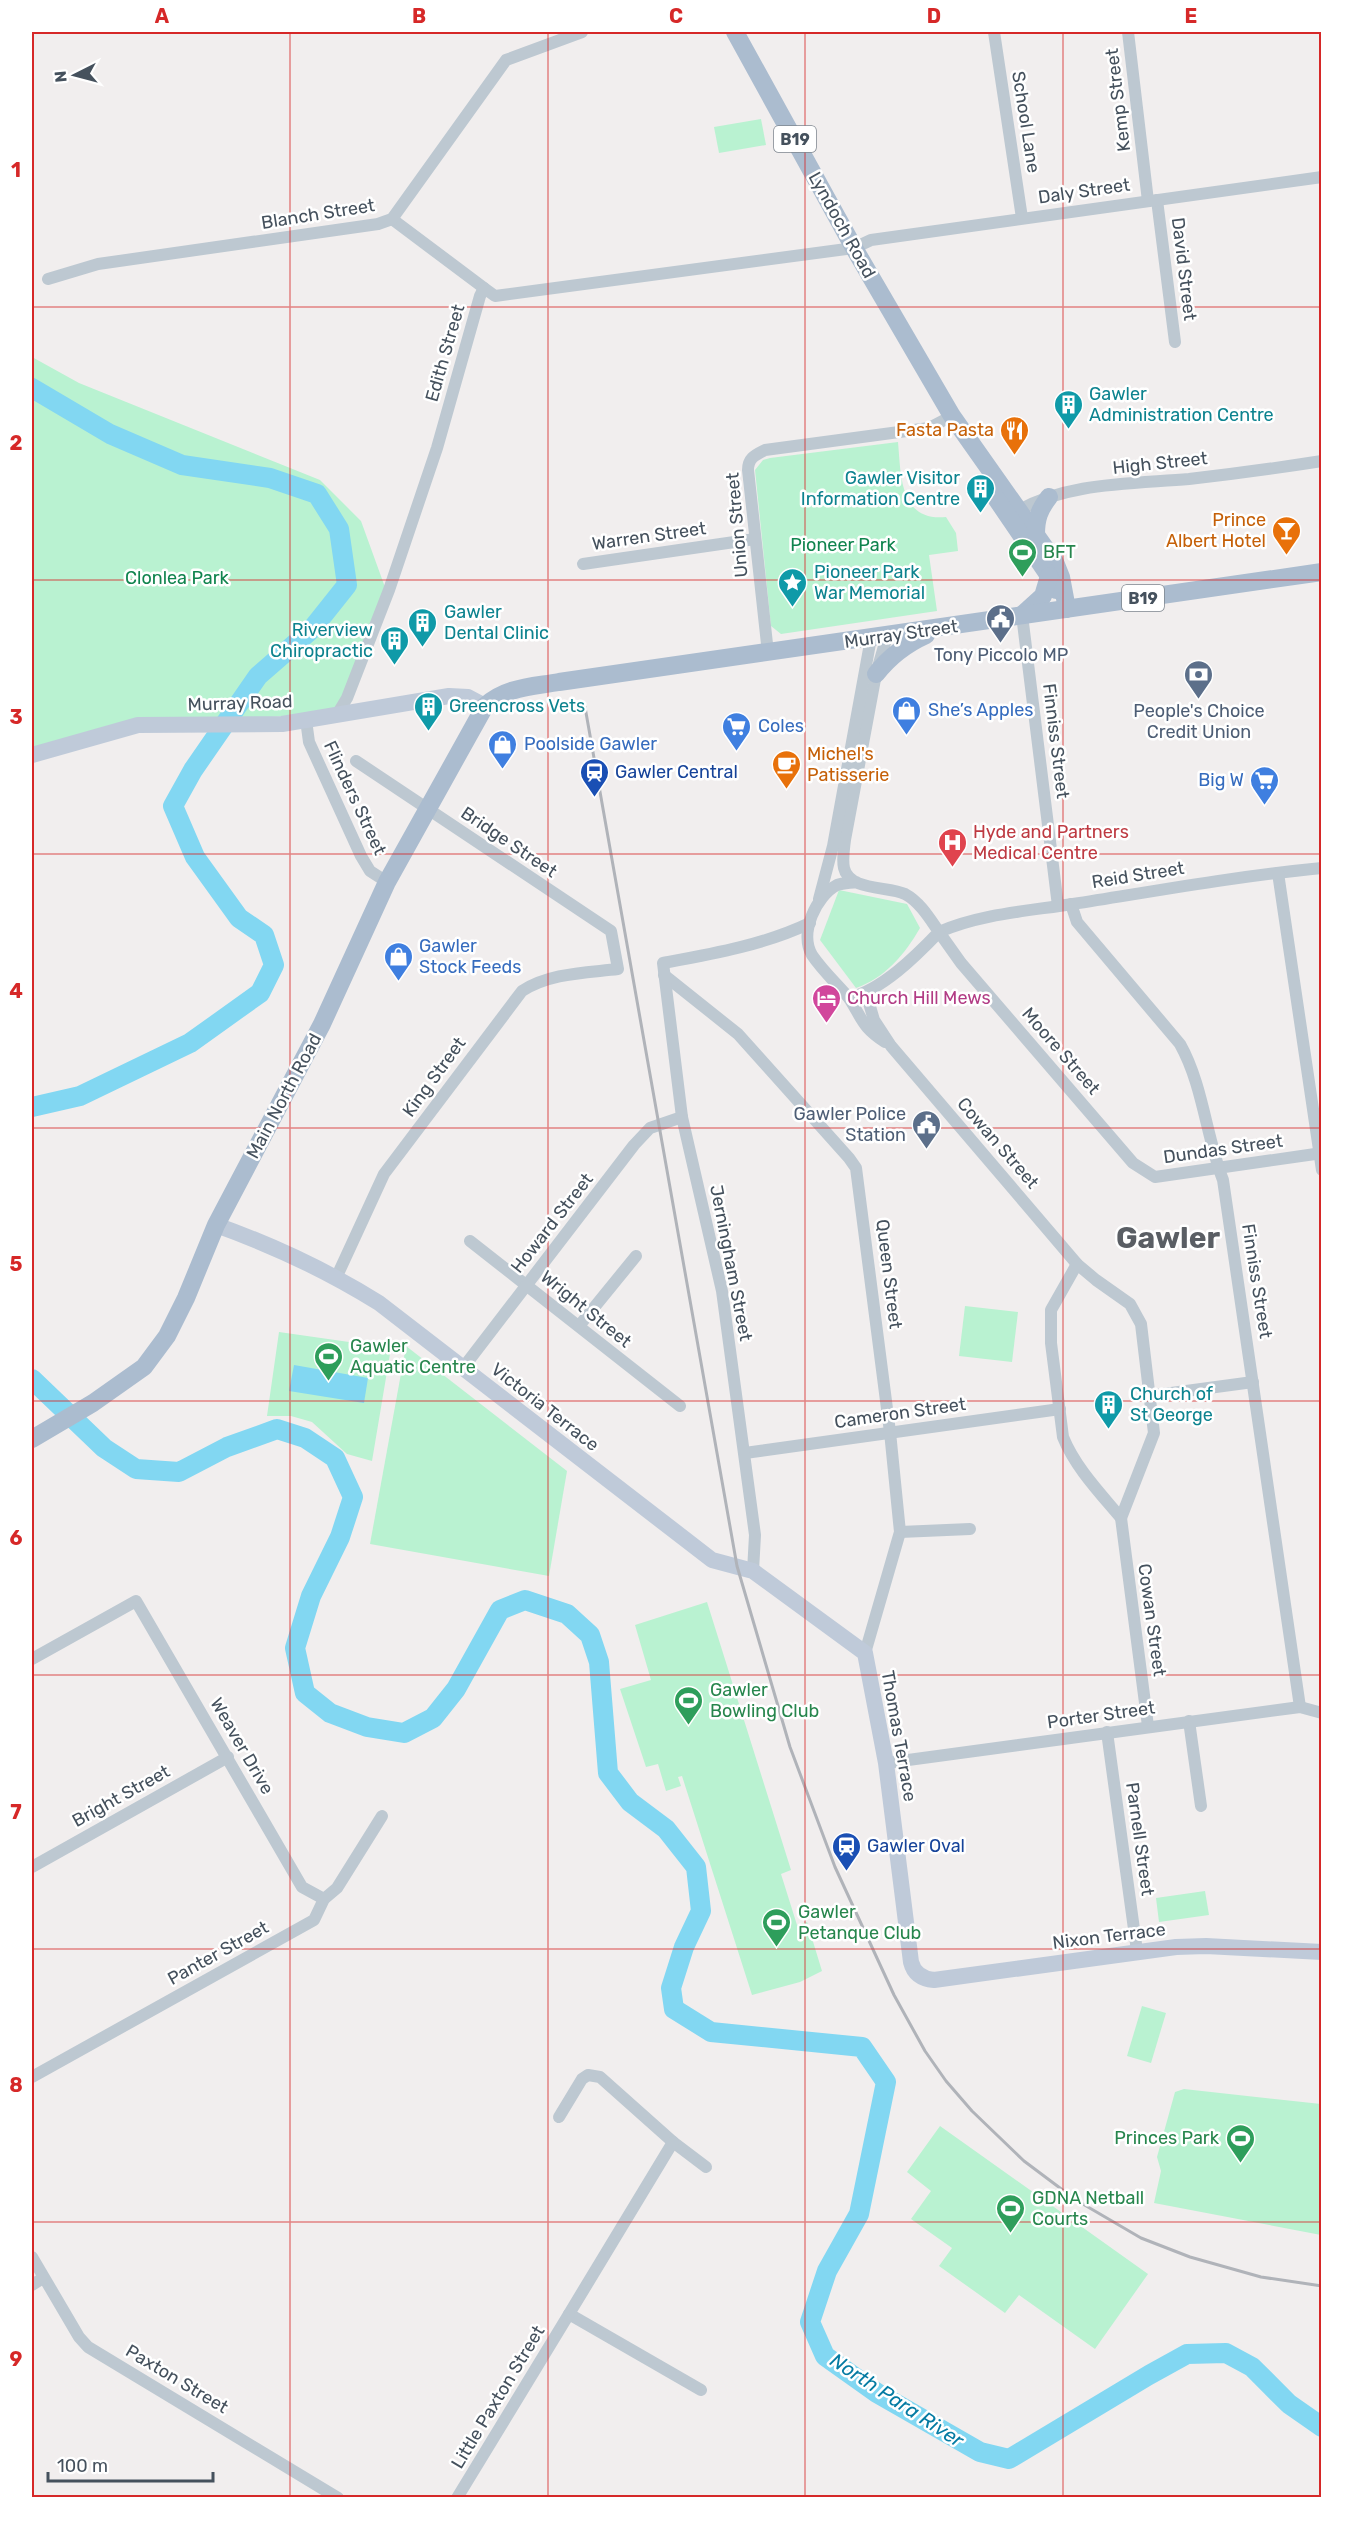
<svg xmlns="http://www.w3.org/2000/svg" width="1353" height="2529" viewBox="0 0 1353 2529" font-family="Rubik,sans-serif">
	<rect width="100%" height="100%" fill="#f1eeee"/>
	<g fill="#b9f2d1">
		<polygon points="761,119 766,145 719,153 714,127"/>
		<polygon points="32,357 79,383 320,480 361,521 386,590 338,713 155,724 32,755"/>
		<path d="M 898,442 C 901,474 899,522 946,517 L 956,533 L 958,551 L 929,555 L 937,611 L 781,634 L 771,626 L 755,470 L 763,460 L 770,458 Z"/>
		<path d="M 839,890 L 907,904 L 920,928 C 905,954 885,978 856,988 L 820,940 Z"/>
		<polygon points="965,1306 1018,1312 1012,1362 959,1356"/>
		<polygon points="279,1332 391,1348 372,1461 347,1454 312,1422 291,1416 267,1416"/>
		<polygon points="406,1346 567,1471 549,1576 370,1544"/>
		<polygon points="707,1602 791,1870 781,1874 797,1925 807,1922 822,1971 800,1982 752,1995 682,1776 678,1777 681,1786 666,1791 658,1764 646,1767 620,1689 651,1680 635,1625"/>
		<polygon points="1205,1891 1209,1915 1159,1922 1156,1898"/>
		<polygon points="1142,2006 1166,2013 1151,2063 1127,2056"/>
		<polygon points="1184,2089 1321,2104 1321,2235 1154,2203 1161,2171 1157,2157 1175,2092"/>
		<polygon points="940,2126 1148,2274 1095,2349 1019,2295 1005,2313 939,2266 952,2248 911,2219 931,2191 907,2172"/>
	</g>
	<polygon fill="#82d7f2" points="294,1365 368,1378 364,1403 289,1391"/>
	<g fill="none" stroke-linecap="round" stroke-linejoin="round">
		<g stroke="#82d7f2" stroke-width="20">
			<polyline points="32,388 110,434 182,465 270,478 317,494 339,529 347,585 312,629 258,676 193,770 173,806 195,857 239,918 264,935 274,965 260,993 190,1043 80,1096 32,1107"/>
			<polyline points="32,1379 104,1448 136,1469 179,1472 227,1447 277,1429 305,1438 335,1458 353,1497 340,1537 311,1596 295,1648 305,1693 330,1713 367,1727 404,1733 433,1718 456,1689 500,1610 525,1600 567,1614 590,1635 599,1662 608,1773 630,1802 666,1829 696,1867 701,1911 684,1947 671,1988 674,2009 711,2032 862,2047 886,2082 859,2214 827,2271 810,2322 825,2356 877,2393 980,2452 1009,2459 1149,2375 1187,2354 1226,2353 1252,2367 1289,2404 1322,2427"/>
		</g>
		<g stroke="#bdc8d1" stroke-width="12">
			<polyline points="994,32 1022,218"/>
			<polyline points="1128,32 1148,201"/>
			<polyline points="1157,200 1175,342"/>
			<polyline points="392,219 484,288"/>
			<polyline points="48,279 98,264 378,224 392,219 506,60 582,32"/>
			<path d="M 1014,513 C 1066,482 1130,484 1189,479 C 1233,474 1277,468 1322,461"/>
			<polyline points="583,564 755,539"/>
			<polyline points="1022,615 1058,906"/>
			<path d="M 768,653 L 748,470 C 748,458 755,455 765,450 L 929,428 L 952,416"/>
			<polyline points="338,713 347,698 389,590 437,448 480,296 484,288 495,296 854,248 871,240 1322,177"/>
			<polyline points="306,720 309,742 361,856 370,871 387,882"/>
			<path d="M 1322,868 C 1238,876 1156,891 1073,904 C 1028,911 980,914 939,932 L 961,963 L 1133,1163 L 1155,1177 L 1322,1153"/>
			<polyline points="1278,873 1322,1170"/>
			<path d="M 856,882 C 850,883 843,883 837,885 C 816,896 799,933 812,955 C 822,970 837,984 849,998 C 882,990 916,956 939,932 C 930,919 920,902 905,894 C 888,886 849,891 844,868 C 842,859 844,849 845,840 L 876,674 L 887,636"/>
			<polyline points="819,899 833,846 871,638"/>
			<path d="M 1071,904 L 1077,922 L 1180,1044 C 1203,1085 1206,1136 1223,1180 L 1300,1707"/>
			<polyline points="664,975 738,1034 849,1158 856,1168 890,1432 900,1532 865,1653"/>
			<polyline points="866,993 874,1020 891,1046 1077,1264"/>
			<path d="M 849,998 C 863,1020 862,1027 885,1042"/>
			<polyline points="470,1241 680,1406"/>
			<path d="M 1077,1264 L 1096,1280 L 1130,1304 L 1141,1324 L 1154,1433 L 1121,1518 C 1100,1493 1075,1467 1063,1437 L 1051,1343 L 1051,1310 Z"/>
			<path d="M 337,1276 L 384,1174 L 522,991 C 550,973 585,973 618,969 L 611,931 L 356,761"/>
			<polyline points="579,1326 636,1256"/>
			<polyline points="463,1368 634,1145 650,1128 682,1117"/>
			<polyline points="1149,1396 1253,1382"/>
			<polyline points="745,1453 1060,1409"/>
			<polyline points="1121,1518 1148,1726"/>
			<polyline points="900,1532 970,1529"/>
			<path d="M 753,1571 L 755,1535 L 722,1291 L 682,1117 L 663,963 C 712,954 764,945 810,923"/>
			<polyline points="32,1659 136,1601 302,1887 324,1899"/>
			<polyline points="1189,1721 1201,1806"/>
			<polyline points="1107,1732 1137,1951"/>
			<polyline points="886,1763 1300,1707 1322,1713"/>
			<polyline points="32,1867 228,1757"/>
			<polyline points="32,2077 314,1920 324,1899 337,1888 382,1816"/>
			<polyline points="559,2117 582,2079 588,2075 600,2077 673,2142 706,2167"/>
			<polyline points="673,2142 569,2314 701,2390"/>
			<polyline points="32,2257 79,2337 88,2347 338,2498"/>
			<polyline points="32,2285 43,2278"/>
			<polyline points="457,2498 569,2314"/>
		</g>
		<g stroke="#bfcad9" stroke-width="16">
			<polyline points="32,755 138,725 282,724 449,696 468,697 485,706"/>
			<path d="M 216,1225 C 275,1246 326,1270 379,1303 L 712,1560 L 753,1571 L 865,1653 L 886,1763 L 911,1962 C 914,1974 923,1979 934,1980 L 1176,1947 L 1206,1946 L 1322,1952"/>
		</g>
		<g stroke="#abbccf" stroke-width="18">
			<polyline points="735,32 854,248 952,416 1055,562 1061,577 1067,609"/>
			<polyline points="989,488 1049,576 1056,590"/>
			<path d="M 1036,534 C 1036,519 1039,510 1049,497"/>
			<polyline points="1022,615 1043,596 1049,576"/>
			<path d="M 876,674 C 890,656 906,644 926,635"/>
			<path d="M 32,1439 L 93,1403 L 144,1367 L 167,1336 L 186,1298 L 216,1225 L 322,1024 L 387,882 L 485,706 C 506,687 531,687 559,682 L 1322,572"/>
		</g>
		<polyline stroke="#b0b3b9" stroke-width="3" points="585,707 737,1566 790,1747 835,1867 894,1995 925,2051 946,2081 972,2111 1024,2161 1076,2200 1141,2238 1190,2257 1261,2277 1322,2286"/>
	</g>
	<path fill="none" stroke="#d62828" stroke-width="1.5" stroke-opacity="0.55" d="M 290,32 L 290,2498M 548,32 L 548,2498M 805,32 L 805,2498M 1063,32 L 1063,2498M 32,307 L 1322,307M 32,580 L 1322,580M 32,854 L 1322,854M 32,1128 L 1322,1128M 32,1401 L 1322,1401M 32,1675 L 1322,1675M 32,1949 L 1322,1949M 32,2222 L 1322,2222"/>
	<defs>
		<symbol id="building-pin" viewBox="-11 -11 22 30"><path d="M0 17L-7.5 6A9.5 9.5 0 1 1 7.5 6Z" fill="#0f9aa8" stroke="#fff"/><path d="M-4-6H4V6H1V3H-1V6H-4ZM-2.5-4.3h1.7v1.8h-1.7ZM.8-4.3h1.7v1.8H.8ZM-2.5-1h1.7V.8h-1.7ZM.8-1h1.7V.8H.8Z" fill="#fff"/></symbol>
		<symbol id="restaurant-pin" viewBox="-11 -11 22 30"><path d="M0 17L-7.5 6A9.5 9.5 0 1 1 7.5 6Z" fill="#e8710a" stroke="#fff"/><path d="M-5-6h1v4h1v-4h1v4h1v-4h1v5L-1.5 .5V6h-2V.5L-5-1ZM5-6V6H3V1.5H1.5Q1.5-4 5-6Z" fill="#fff"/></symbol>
		<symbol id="bar-pin" viewBox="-11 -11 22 30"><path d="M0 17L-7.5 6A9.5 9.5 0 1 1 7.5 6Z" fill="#e8710a" stroke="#fff"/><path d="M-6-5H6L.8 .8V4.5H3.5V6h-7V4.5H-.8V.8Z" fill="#fff"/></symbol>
		<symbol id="stadium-pin" viewBox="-11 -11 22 30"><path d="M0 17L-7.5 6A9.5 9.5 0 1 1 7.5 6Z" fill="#2e9e5b" stroke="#fff"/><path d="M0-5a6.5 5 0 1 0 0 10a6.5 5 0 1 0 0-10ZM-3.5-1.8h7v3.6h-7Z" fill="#fff"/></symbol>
		<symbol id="sight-pin" viewBox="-11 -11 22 30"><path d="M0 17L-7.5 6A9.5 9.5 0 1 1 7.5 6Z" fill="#0f9aa8" stroke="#fff"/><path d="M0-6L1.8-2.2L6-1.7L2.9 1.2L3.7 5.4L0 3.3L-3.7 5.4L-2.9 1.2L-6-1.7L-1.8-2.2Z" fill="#fff"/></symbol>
		<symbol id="civic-pin" viewBox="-11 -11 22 30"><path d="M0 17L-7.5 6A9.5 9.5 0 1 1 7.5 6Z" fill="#5c6f8a" stroke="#fff"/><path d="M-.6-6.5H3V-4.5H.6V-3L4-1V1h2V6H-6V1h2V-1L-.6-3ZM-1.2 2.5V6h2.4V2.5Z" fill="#fff"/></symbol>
		<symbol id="bank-pin" viewBox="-11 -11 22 30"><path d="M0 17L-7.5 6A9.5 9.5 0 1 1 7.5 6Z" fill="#5c6f8a" stroke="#fff"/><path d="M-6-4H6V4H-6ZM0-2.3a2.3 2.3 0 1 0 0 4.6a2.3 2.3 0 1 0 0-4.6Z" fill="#fff"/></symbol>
		<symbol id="shop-pin" viewBox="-11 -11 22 30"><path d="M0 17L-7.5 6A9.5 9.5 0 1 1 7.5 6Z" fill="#3f7fe0" stroke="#fff"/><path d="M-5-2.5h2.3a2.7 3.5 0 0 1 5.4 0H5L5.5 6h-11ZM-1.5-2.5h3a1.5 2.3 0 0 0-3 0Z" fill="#fff"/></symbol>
		<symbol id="supermarket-pin" viewBox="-11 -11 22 30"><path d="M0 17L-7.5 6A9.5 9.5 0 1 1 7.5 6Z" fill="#3f7fe0" stroke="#fff"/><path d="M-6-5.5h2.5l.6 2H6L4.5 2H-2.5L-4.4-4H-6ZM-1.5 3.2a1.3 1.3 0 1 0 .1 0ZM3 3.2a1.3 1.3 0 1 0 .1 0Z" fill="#fff"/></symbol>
		<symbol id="cafe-pin" viewBox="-11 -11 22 30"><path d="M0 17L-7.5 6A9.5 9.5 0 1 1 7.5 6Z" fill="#e8710a" stroke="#fff"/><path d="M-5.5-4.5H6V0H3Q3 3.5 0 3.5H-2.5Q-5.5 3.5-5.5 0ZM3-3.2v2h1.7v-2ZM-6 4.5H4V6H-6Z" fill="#fff"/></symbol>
		<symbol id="station-pin" viewBox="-11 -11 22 30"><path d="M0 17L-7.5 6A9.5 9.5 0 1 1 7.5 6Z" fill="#1a4fb4" stroke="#fff"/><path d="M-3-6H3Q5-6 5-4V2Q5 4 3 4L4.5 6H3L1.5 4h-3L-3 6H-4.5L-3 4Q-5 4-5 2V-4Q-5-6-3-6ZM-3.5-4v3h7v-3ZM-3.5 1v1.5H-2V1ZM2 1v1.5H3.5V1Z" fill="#fff"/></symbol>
		<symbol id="hospital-pin" viewBox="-11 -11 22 30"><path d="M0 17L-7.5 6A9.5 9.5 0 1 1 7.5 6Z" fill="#e0444e" stroke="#fff"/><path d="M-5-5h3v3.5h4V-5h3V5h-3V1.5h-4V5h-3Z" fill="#fff"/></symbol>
		<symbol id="hotel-pin" viewBox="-11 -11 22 30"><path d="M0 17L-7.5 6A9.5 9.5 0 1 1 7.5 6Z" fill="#d1479c" stroke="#fff"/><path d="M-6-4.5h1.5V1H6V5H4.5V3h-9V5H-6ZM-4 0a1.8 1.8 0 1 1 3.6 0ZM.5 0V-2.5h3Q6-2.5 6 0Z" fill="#fff"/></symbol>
	</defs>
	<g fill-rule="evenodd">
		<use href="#building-pin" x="1052" y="388" width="33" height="45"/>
		<use href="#restaurant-pin" x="998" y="414" width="33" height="45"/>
		<use href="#building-pin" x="964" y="472" width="33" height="45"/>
		<use href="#bar-pin" x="1270" y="514" width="33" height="45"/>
		<use href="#stadium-pin" x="1006" y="536" width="33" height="45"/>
		<use href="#sight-pin" x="776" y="566" width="33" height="45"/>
		<use href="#civic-pin" x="984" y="602" width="33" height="45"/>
		<use href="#building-pin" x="406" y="606" width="33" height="45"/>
		<use href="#building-pin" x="378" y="624" width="33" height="45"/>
		<use href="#bank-pin" x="1182" y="658" width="33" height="45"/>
		<use href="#building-pin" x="412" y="690" width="33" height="45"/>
		<use href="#shop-pin" x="890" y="694" width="33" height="45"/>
		<use href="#supermarket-pin" x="720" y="710" width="33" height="45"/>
		<use href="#shop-pin" x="486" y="728" width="33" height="45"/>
		<use href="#cafe-pin" x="770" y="748" width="33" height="45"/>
		<use href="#station-pin" x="578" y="756" width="33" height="45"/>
		<use href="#supermarket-pin" x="1248" y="764" width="33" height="45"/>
		<use href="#hospital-pin" x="936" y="826" width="33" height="45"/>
		<use href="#shop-pin" x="382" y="940" width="33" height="45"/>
		<use href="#hotel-pin" x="810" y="982" width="33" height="45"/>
		<use href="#civic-pin" x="910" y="1108" width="33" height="45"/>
		<use href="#stadium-pin" x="312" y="1340" width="33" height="45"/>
		<use href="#building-pin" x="1092" y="1388" width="33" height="45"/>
		<use href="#stadium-pin" x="672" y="1684" width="33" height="45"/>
		<use href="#station-pin" x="830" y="1830" width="33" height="45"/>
		<use href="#stadium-pin" x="760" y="1906" width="33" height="45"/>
		<use href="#stadium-pin" x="1224" y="2122" width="33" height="45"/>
		<use href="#stadium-pin" x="994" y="2192" width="33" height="45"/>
	</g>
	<g text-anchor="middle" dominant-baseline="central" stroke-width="5" stroke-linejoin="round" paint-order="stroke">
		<g fill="#fff" stroke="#7d858e" stroke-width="1.5">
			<rect x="774" y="126" width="42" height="26" rx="4.5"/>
			<rect x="1122" y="585" width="42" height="26" rx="4.5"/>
		</g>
		<g font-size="16" font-weight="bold" fill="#45515d">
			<text x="795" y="139">B19</text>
			<text x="1143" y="598">B19</text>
		</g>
		<g font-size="18" fill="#45515d" stroke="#fff">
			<text transform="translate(1118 100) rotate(-97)">Kemp Street</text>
			<text transform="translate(1026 122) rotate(81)">School Lane</text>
			<text transform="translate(1084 191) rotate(-8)">Daly Street</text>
			<text transform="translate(318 214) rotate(-9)">Blanch Street</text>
			<text transform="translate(842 225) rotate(61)">Lyndoch Road</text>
			<text transform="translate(1184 269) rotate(83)">David Street</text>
			<text transform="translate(445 353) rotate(-74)">Edith Street</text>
			<text transform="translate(1160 463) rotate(-6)">High Street</text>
			<text transform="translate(737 525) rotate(-95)">Union Street</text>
			<text transform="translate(649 536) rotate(-8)">Warren Street</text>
			<text transform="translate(901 634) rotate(-8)">Murray Street</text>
			<text transform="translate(240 703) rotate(-2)">Murray Road</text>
			<text transform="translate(1056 741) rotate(83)">Finniss Street</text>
			<text transform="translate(355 798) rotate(65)">Flinders Street</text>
			<text transform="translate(509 842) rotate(34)">Bridge Street</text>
			<text transform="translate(1138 875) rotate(-9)">Reid Street</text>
			<text transform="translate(1061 1051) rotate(49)">Moore Street</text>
			<text transform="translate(434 1077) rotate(-54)">King Street</text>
			<text transform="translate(284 1096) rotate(-62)">Main North Road</text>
			<text transform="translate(998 1143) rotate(49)">Cowan Street</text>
			<text transform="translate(1223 1149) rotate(-8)">Dundas Street</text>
			<text transform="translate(552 1223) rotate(-52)">Howard Street</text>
			<text transform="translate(731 1263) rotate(79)">Jerningham Street</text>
			<text transform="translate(889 1274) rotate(83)">Queen Street</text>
			<text transform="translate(1257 1281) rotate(81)">Finniss Street</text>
			<text transform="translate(586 1309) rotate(39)">Wright Street</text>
			<text transform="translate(545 1407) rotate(38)">Victoria Terrace</text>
			<text transform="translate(900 1413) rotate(-8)">Cameron Street</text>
			<text transform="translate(1152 1620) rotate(82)">Cowan Street</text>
			<text transform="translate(1101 1715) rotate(-8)">Porter Street</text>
			<text transform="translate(899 1736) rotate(80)">Thomas Terrace</text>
			<text transform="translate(242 1746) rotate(60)">Weaver Drive</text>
			<text transform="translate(121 1796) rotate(-29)">Bright Street</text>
			<text transform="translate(1140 1839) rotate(82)">Parnell Street</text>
			<text transform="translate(1109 1936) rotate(-7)">Nixon Terrace</text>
			<text transform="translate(218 1953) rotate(-29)">Panter Street</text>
			<text transform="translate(177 2379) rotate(31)">Paxton Street</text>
			<text transform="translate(498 2397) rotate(-59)">Little Paxton Street</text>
		</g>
		<g font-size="18" fill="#0d838f" stroke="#fff" text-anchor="start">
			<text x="1089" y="394">Gawler<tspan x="1089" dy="21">Administration Centre</tspan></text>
			<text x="960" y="478" text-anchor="end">Gawler Visitor<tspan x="960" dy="21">Information Centre</tspan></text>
			<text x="814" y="572">Pioneer Park<tspan x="814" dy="21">War Memorial</tspan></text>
			<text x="444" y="612">Gawler<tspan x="444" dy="21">Dental Clinic</tspan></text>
			<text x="373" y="630" text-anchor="end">Riverview<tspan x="373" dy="21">Chiropractic</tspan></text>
			<text x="449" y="706">Greencross Vets</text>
			<text x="1130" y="1394">Church of<tspan x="1130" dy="21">St George</tspan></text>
		</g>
		<g font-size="18" fill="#c56008" stroke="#fff" text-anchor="end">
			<text x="994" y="430">Fasta Pasta</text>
			<text x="1266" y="520">Prince<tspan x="1266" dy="21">Albert Hotel</tspan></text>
			<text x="807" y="754" text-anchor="start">Michel's<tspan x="807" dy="21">Patisserie</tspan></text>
		</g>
		<g font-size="18" fill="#10844e" stroke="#fff">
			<text x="843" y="545">Pioneer Park</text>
			<text x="177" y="578">Clonlea Park</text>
		</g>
		<g font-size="18" fill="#27864d" stroke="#fff" text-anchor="start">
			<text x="1043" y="552">BFT</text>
			<text x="350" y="1346">Gawler<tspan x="350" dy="21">Aquatic Centre</tspan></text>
			<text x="710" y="1690">Gawler<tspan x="710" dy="21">Bowling Club</tspan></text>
			<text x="798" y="1912">Gawler<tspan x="798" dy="21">Petanque Club</tspan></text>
			<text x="1219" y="2138" text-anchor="end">Princes Park</text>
			<text x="1032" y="2198">GDNA Netball<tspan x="1032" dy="21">Courts</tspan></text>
		</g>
		<g font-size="18" fill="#4e5e75" stroke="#fff">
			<text x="1001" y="655">Tony Piccolo MP</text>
			<text x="1199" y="711">People's Choice<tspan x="1199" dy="21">Credit Union</tspan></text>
			<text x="906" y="1114" text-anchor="end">Gawler Police<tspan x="906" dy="21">Station</tspan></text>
		</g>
		<g font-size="18" fill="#366cbe" stroke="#fff" text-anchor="start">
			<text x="928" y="710">She’s Apples</text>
			<text x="758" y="726">Coles</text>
			<text x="524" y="744">Poolside Gawler</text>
			<text x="1244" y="780" text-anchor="end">Big W</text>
			<text x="419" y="946">Gawler<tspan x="419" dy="21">Stock Feeds</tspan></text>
		</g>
		<g font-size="18" fill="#164399" stroke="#fff" text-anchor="start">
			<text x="615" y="772">Gawler Central</text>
			<text x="867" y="1846">Gawler Oval</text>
		</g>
		<g font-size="18" fill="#be3a42" stroke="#fff" text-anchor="start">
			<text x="973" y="832">Hyde and Partners<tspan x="973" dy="21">Medical Centre</tspan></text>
		</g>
		<g font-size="18" fill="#b23c85" stroke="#fff" text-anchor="start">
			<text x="847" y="998">Church Hill Mews</text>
		</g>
		<g font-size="20" font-style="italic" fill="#047ba3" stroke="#fff">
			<text transform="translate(897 2400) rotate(33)">North Para River</text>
		</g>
		<g font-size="30" font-weight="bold" fill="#5a5e64" stroke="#fff">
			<text x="1168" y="1238">Gawler</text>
		</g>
	</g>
	<rect width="1353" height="2529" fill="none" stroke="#ffffff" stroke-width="66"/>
	<g transform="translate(75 75) rotate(264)" stroke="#ffffff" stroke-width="4.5" paint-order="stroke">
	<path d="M0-4.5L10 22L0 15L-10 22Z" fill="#45515d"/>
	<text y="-9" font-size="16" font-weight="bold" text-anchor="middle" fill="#45515d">N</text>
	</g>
	<path d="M48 2472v9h165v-9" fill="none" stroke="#45515d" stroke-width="3"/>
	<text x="57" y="2472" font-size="18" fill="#45515d" stroke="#ffffff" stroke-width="4.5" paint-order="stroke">100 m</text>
	<rect x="33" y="33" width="1287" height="2463" fill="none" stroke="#d62828" stroke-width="2"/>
	<g font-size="20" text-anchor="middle" font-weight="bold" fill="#d62828">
		<text x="162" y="23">A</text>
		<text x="419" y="23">B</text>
		<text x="676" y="23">C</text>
		<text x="934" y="23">D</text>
		<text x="1191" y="23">E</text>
		<text x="16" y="177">1</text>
		<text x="16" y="450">2</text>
		<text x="16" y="724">3</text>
		<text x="16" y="998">4</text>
		<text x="16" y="1271">5</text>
		<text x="16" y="1545">6</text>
		<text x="16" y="1819">7</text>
		<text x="16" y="2092">8</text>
		<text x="16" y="2366">9</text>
	</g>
</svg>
